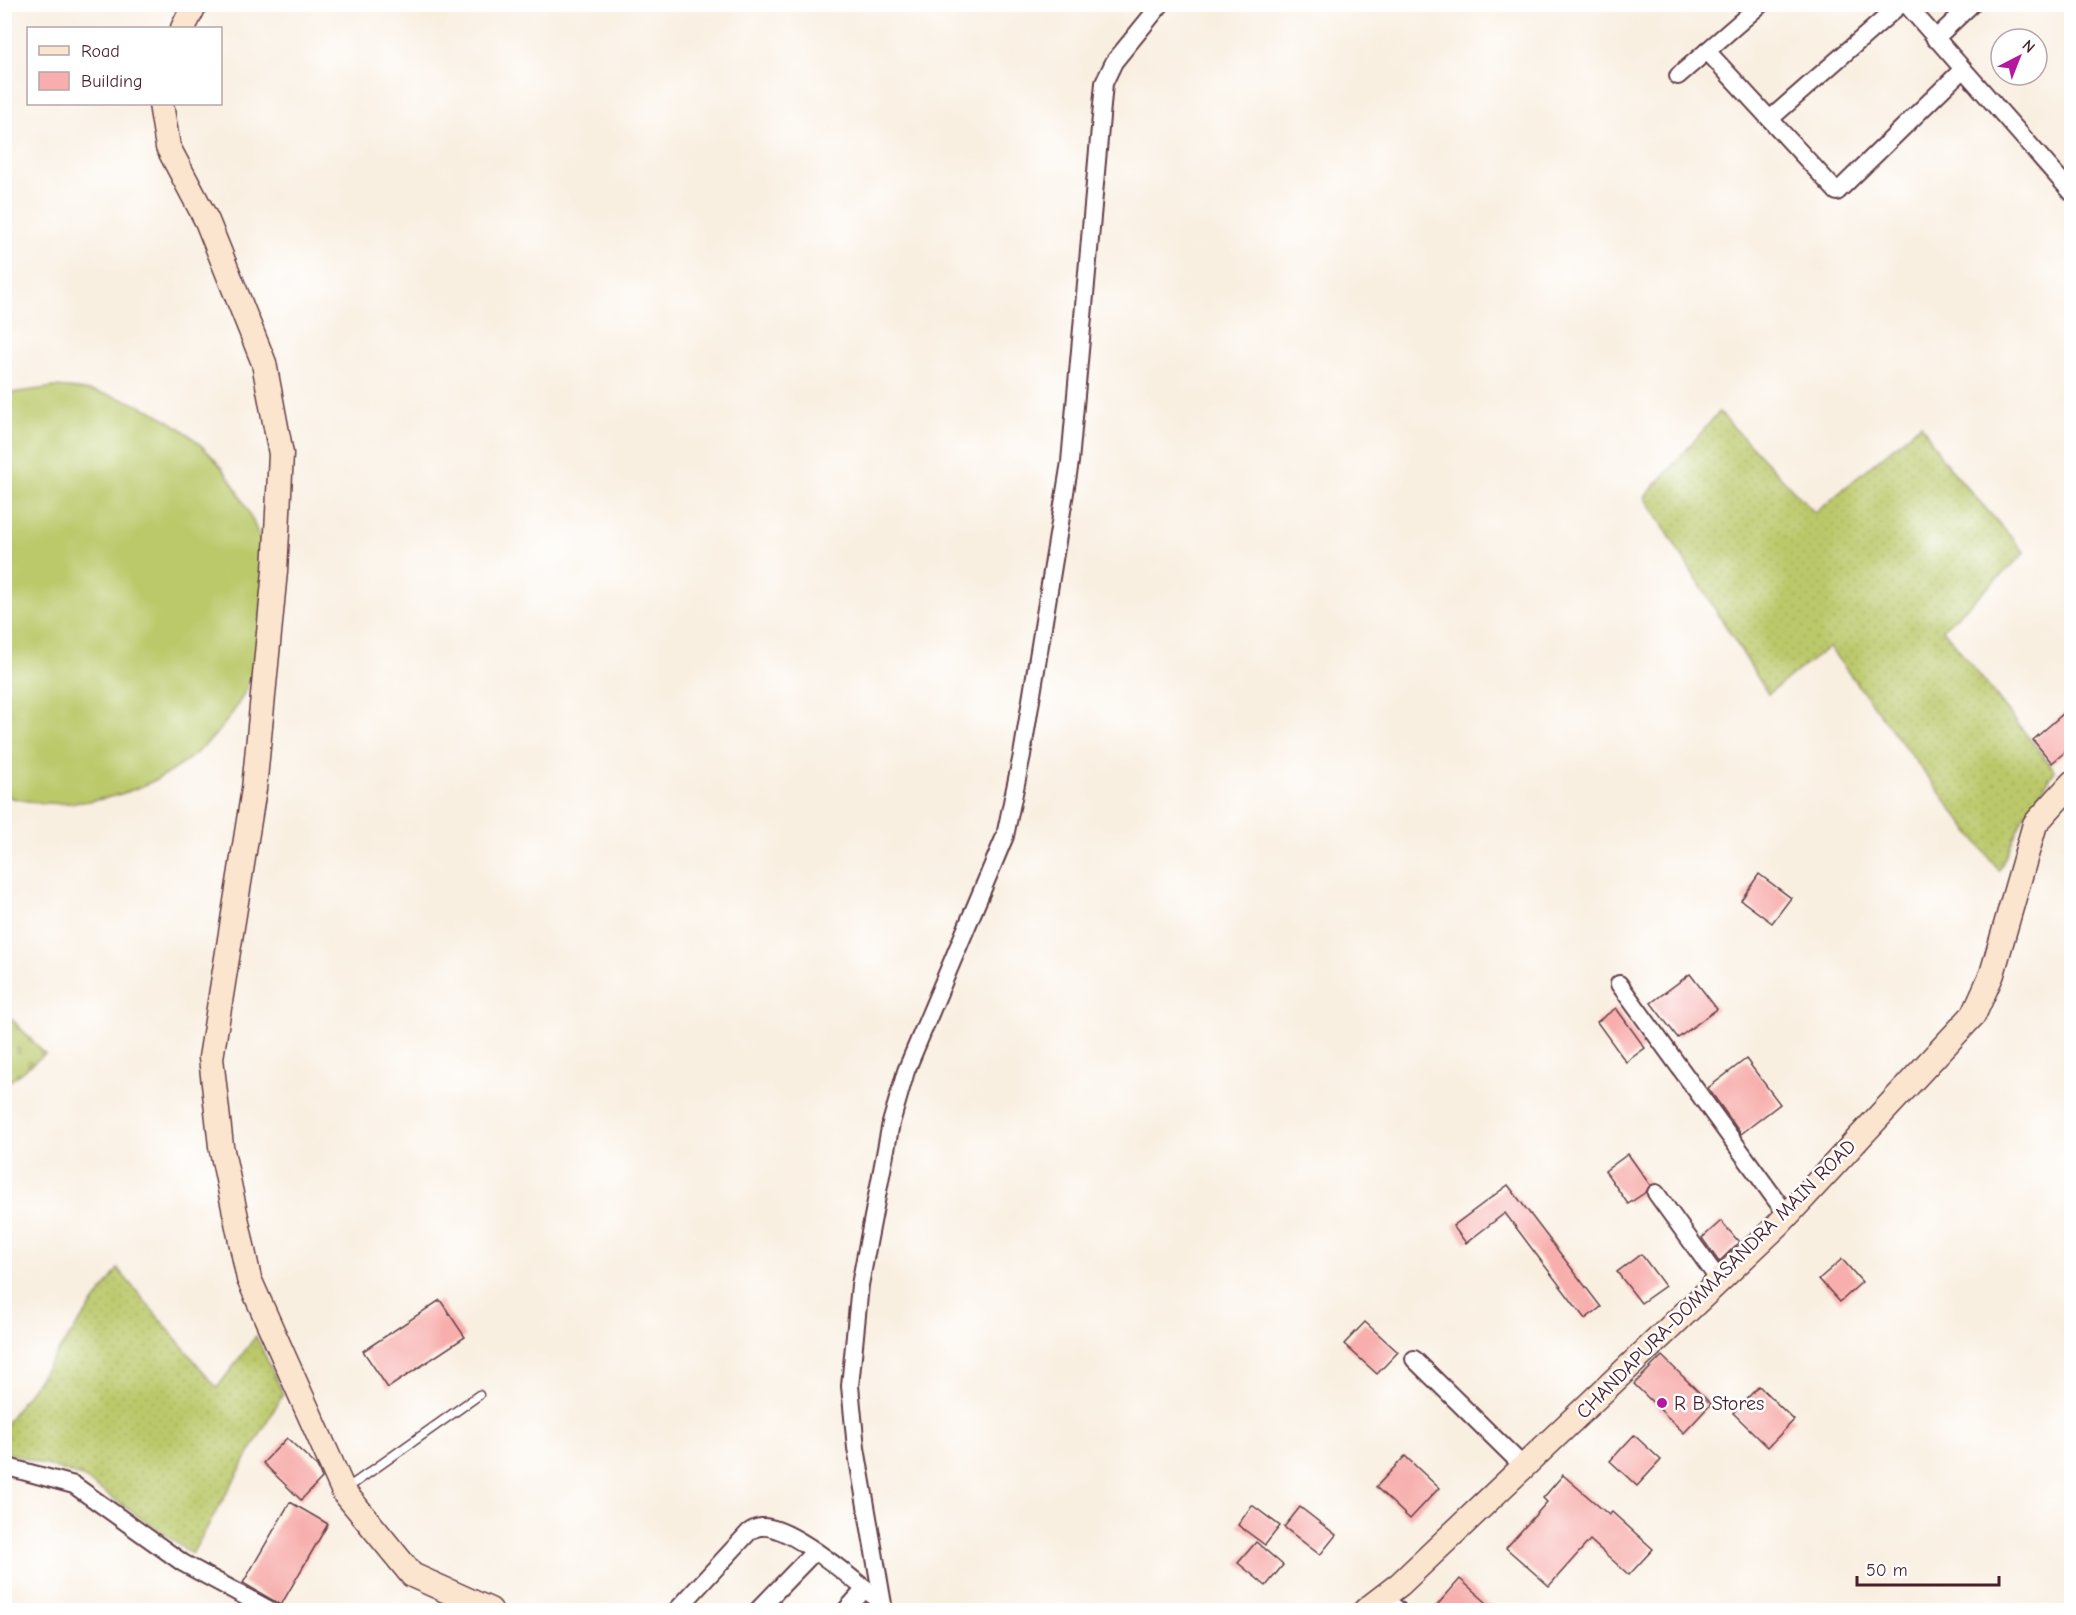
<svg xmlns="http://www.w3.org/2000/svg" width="2076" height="1615" viewBox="0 0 2076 1615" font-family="'Comic Neue',sans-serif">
	<defs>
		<pattern id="grass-dots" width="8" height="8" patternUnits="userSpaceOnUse" patternTransform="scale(1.5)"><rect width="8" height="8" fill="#bbc96b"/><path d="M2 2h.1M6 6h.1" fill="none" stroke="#a2ac5d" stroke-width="1.8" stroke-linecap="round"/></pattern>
		<pattern id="cemetery-stones" width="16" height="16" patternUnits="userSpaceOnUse" patternTransform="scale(1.5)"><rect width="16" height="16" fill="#bbc96b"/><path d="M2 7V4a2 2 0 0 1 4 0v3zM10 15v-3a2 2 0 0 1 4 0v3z" fill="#a2ac5d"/></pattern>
	</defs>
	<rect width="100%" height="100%" fill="#fff"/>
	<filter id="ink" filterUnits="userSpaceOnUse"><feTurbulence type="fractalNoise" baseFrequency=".0167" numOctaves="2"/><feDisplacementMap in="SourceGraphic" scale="12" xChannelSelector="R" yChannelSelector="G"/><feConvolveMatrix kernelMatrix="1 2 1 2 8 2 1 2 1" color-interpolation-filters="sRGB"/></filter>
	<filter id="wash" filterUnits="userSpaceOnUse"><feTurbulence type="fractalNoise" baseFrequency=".008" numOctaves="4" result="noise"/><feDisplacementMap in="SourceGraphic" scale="24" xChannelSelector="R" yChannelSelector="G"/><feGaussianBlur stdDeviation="1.35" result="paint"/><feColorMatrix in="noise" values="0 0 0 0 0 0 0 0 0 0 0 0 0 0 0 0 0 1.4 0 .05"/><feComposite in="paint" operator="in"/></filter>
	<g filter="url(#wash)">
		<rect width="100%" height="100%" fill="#f9efe1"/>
		<g fill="url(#grass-dots)" stroke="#82744b" stroke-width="1.5">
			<polygon points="1719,412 1815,513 1921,424 1943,460 2025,553 1943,629 2055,771 2023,817 1999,871 1829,647 1768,694 1645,497"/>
			<polygon points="118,1269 217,1388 256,1336 283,1394 192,1554 81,1476 5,1452 5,1425"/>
		</g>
		<polygon fill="url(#cemetery-stones)" stroke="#82744b" stroke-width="1.5" points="5,1012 45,1054 5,1085"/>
		<path fill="#bbc96b" stroke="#82744b" stroke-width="1.5" d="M 55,387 C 137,391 208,430 245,505 C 254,522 264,545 265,565 C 266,581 262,598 261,615 C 259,630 261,649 256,664 C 224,767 106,825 5,796 L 4,394 Z"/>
		<g id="blocks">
			<g fill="#f7aeac">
				<polygon points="2072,706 2072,746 2052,763 2033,740"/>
				<polygon points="1759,874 1791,898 1772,923 1741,900"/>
				<polygon points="1690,974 1717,1009 1678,1038 1651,1003"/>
				<polygon points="1616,1008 1645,1048 1626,1062 1597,1022"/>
				<polygon points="1746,1059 1780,1104 1741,1134 1708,1088"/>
				<polygon points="1628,1154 1650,1185 1646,1192 1628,1204 1605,1171"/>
				<polygon points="1508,1185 1601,1307 1585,1319 1505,1213 1466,1243 1453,1226"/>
				<polygon points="1721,1221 1739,1242 1719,1262 1702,1238"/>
				<polygon points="1641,1254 1665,1286 1641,1303 1617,1272"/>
				<polygon points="1842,1259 1862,1282 1840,1302 1819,1279"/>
				<polygon points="440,1300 465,1337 388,1388 363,1351"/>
				<polygon points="1365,1322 1398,1352 1377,1374 1344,1344"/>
				<polygon points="1662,1356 1711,1404 1684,1433 1634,1384"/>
				<polygon points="1759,1386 1794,1420 1768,1447 1733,1413"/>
				<polygon points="1634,1435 1661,1460 1637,1486 1610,1461"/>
				<polygon points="287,1438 317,1466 322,1478 301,1500 263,1463"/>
				<polygon points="1405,1456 1439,1488 1410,1519 1376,1487"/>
				<polygon points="1563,1475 1609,1515 1612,1512 1653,1549 1629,1575 1590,1540 1549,1586 1506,1548 1547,1502 1543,1498"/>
				<polygon points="290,1502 328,1524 281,1605 243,1583"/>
				<polygon points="1252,1505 1280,1526 1265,1545 1238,1525"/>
				<polygon points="1300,1507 1336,1535 1320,1555 1284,1527"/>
				<polygon points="1256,1542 1283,1565 1266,1586 1238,1563"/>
				<polygon points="1460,1579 1496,1611 1432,1611"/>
			</g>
		</g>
	</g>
	<g filter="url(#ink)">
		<use href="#blocks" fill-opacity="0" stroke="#643e46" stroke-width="1.5"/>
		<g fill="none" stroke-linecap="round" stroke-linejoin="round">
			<defs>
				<polyline id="lane" points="346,1489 479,1395"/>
				<g id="street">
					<polyline points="1906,4 2072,193"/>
					<polyline points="1935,39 1972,4"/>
					<polyline points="1707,51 1837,192 1962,70"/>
					<polyline points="1678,76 1761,4"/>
					<polyline points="1770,119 1901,4"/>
					<polyline points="1619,984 1787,1215"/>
					<polyline points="1656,1193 1719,1280"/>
					<polyline points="1414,1359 1524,1467"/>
					<polyline points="4,1466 74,1485 183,1563 270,1610"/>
					<polyline points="1383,1598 1398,1610"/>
					<path d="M 677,1610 L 749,1532 C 752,1530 757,1527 761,1527 C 790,1524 859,1584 882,1603"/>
					<polyline points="758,1610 815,1551"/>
					<polyline points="846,1610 865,1589"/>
					<polyline points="884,1610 856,1448 850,1386 860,1285 891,1123 906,1071 1005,836 1022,755 1070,462 1104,83 1114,62 1161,4"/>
				</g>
				<g id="secondary">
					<polyline points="183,28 195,4"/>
					<polyline points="161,104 168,147 207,221 264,363 281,454 275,571 254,789 211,1058 221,1146 249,1279 344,1492 412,1575 490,1610"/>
					<polyline points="1366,1610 1400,1584 1778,1225 1974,1014 1992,974 2035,824 2072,783"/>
				</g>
			</defs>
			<use href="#lane" stroke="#643e46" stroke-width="11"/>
			<use href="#street" stroke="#643e46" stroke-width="20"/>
			<use href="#secondary" stroke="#643e46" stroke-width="27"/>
			<use href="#lane" stroke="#fff" stroke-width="8"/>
			<use href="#street" stroke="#fff" stroke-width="16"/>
			<use href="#secondary" stroke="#fbe5cf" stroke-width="24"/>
		</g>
	</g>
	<circle fill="#b5179e" stroke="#fff" stroke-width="2" cx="1662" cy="1403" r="6"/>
	<g text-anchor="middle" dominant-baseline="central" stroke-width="5" stroke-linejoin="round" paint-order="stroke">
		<g font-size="20" fill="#4a1f2b" stroke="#fff">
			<text transform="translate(1716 1279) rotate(-45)">CHANDAPURA-DOMMASANDRA MAIN ROAD</text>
		</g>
		<g font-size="20" fill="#4a1f2b" stroke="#fff" text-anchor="start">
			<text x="1674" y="1403">R B Stores</text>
		</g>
	</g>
	<rect width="2076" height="1615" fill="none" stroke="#fff" stroke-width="24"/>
	<rect x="27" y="27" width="195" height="78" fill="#ffffff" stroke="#b7a5aa" stroke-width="1.5"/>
	<rect x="39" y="46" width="30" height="9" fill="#fbe5cf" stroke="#b7a5aa" stroke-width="1.5"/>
	<text x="81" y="57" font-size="18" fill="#4a1f2b">Road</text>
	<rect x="39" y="72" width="30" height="18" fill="#f7aeac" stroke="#b7a5aa" stroke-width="1.5"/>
	<text x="81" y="87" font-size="18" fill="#4a1f2b">Building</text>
	<g transform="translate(2019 57) rotate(42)"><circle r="28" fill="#ffffff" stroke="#b7a5aa" stroke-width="1.5"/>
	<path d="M0-4.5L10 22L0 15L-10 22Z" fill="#b5179e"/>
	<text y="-9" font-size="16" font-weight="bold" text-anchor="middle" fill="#4a1f2b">N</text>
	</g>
	<path d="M1857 1576v9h142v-9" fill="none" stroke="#4a1f2b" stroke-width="3"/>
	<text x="1866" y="1576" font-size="18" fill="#4a1f2b" stroke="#ffffff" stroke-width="4.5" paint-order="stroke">50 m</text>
</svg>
